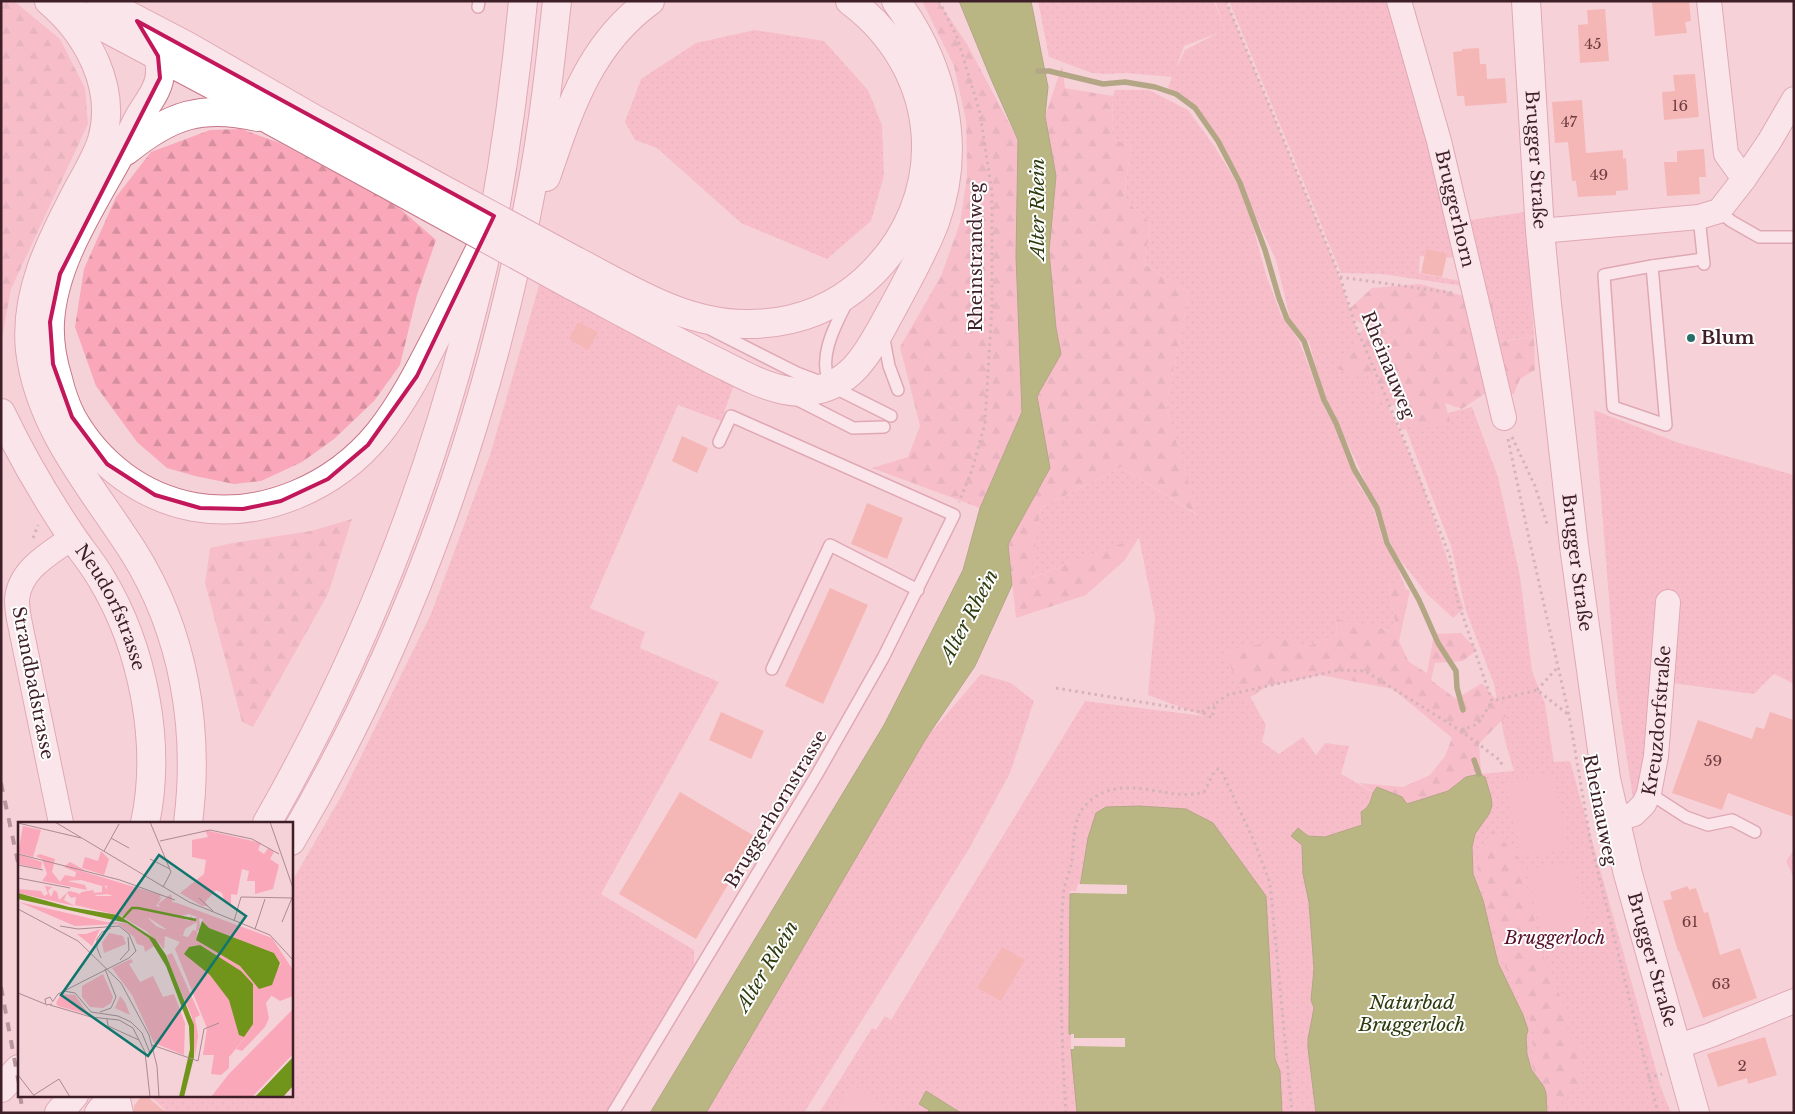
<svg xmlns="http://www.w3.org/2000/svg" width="1795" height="1114" viewBox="0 0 1795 1114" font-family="'Libre Baskerville',serif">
	<defs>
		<pattern id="green-dots" width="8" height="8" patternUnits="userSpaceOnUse" patternTransform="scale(1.25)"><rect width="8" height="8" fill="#f9a7b9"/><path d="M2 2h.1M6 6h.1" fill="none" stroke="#d68f9f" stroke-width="1.8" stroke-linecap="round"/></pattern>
		<pattern id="forest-firs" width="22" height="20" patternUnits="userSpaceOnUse" patternTransform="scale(1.25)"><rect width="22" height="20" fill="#f9a7b9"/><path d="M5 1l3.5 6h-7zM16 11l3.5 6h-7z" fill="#d68f9f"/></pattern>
	</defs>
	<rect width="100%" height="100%" fill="#f5d2d8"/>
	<g fill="url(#green-dots)" fill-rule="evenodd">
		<path d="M 1038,1 L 1214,1 L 1225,30 L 1215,1 L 1226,1 L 1335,265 L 1362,345 L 1422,483 L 1464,609 L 1453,618 L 1427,594 L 1395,553 L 1357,463 L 1324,396 L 1309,342 L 1290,318 L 1276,260 L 1230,162 L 1200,112 L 1168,87 L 1172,77 L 1126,73 L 1105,74 L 1092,73 L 1049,57 ZM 1218,33 L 1185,50 L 1176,69 L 1184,46 Z"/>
		<polygon points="1229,1 1389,1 1461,258 1420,256 1419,273 1465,282 1463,286 1382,274 1341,273"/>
		<polygon points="755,30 824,41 868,90 882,125 884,176 871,221 827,259 741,223 657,148 635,140 625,122 641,79 696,43"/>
		<path d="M 1115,90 L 1149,90 L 1188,110 L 1215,147 L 1245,197 L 1266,275 L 1281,315 L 1299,341 L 1325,409 L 1337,428 L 1358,484 L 1373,507 L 1384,544 L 1396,564 L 1406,589 L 1388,582 L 1397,634 L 1378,627 L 1336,620 L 1337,635 L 1305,647 L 1225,652 L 1266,725 L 1262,742 L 1279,754 L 1303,737 L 1316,755 L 1325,743 L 1349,746 L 1341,774 L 1373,792 C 1372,801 1370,806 1361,812 L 1362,825 L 1325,837 L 1308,836 L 1302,845 L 1303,874 L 1309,902 L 1314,969 L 1311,1000 L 1314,1008 L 1308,1039 L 1308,1048 L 1316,1113 L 819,1113 L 872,1028 L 876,1030 L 885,1016 L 891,1020 L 1085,701 L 1204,716 L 1148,695 L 1155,617 L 1139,538 L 1029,578 L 1041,508 L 1121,467 L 1197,515 L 1166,407 L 1189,292 L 1145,265 L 1150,223 L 1124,198 L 1131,147 L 1112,138 L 1113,96 Z"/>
		<polygon points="1525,212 1534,336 1492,343 1463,221"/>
		<polygon points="540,282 579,305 734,385 721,421 678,405 590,608 645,632 640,648 719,682 601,894 694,950 694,967 605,1113 163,1113 165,1110 149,1095 291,1095 291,883 342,795 431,614 490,455"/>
		<polygon points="1472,407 1498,477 1520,576 1532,671 1545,704 1554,762 1570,761 1661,1088 1671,1113 1547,1113 1546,1093 1544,1087 1531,1069 1527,1054 1523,1015 1498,963 1483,900 1473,874 1472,847 1475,834 1489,814 1492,806 1492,802 1485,777 1479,774 1514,771 1505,741 1494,684 1466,611 1451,546 1404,424"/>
		<polygon points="1594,410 1679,443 1794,475 1794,684 1774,674 1754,694 1672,683 1672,595 1661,592 1653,728 1638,798 1633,798 1616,687"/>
		<polygon points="981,674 1011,683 1034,701 1010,773 969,849 804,1113 706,1113 927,737"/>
		<polygon points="1794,850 1794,878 1786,861"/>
	</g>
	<g fill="url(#forest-firs)">
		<polygon points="1,1 14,1 60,39 85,88 88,124 11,289 1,343"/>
		<polygon points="922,1 938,1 967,44 1018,140 1016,256 1022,412 980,508 872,468 908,457 920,426 900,347 941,276 960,223 967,176 966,121 954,66"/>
		<polygon points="1062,66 1065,88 1113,96 1112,138 1131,147 1124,198 1150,223 1145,265 1189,292 1166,407 1198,515 1121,467 1041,508 1030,578 1139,537 1125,560 1086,595 1016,618 1008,544 1050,468 1037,396 1061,354 1056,328 1049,251 1056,175 1045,116"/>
		<polygon points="241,129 280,143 397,206 436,240 417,295 400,365 374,401 334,439 302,462 261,481 234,484 195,476 167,468 137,442 96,386 75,327 84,269 116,197 151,152 210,130"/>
		<polygon points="1420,284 1493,304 1494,343 1534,336 1535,370 1520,379 1514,394 1484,394 1462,409 1445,403 1451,425 1399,430 1402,406 1374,404 1375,371 1351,374 1338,369 1365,326 1345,313 1372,288"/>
		<polygon points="352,519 328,594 253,727 242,722 205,583 210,548 233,543 311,531"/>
		<polygon points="1388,581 1410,591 1399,641 1409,662 1427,673 1434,634 1461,633 1477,650 1463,661 1435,663 1431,680 1456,699 1482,683 1508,714 1479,744 1481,772 1466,777 1448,791 1407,804 1377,787 1373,792 1359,783 1403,787 1430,775 1445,756 1452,738 1393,689 1320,675 1268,686 1244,701 1225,652 1295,636 1305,647 1337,635 1336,619 1378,627 1397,634"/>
		<polygon points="1493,830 1521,860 1542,953 1568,1015 1567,1034 1583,1052 1579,1086 1553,1110 1548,1106 1548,1093 1532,1067 1534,1029 1500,956 1478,870 1478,854"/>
	</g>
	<g fill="#f9a7b9">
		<polygon points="1552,774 1569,848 1523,858 1505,784"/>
		<polygon points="1571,861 1589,934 1545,945 1527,871"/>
		<polygon points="853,1085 888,1108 885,1113 836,1113"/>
	</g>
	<g fill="#71941b" stroke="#62711f">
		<polygon points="959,1 1031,1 1048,87 1045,116 1056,176 1049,251 1056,328 1061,354 1037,396 1050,468 1008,544 1012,585 975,666 927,737 706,1113 650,1113 884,725 963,570 980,508 1022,412 1016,256 1018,140 991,79"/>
		<path d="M 1479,774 L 1485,777 L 1491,797 L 1492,806 L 1489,814 L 1475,834 L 1472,847 L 1473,874 L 1483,900 L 1498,963 L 1523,1015 L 1528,1030 L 1526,1037 L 1527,1054 L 1531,1069 L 1544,1087 L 1546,1093 L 1547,1113 L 1316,1113 L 1308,1048 L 1308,1039 L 1314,1008 L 1311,1000 L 1314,969 L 1309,902 L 1303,874 L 1302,845 L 1291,836 L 1298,828 L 1308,836 L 1325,837 L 1362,825 L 1361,812 C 1374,804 1369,796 1377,787 L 1402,797 L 1407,804 L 1448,791 L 1466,777 Z"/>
		<polygon points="1139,806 1186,809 1213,823 1266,896 1275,1059 1280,1071 1282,1113 1077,1113 1071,1049 1074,1049 1074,1035 1069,1034 1070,894 1079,893 1088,838 1096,813 1106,807"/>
		<polygon points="926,1091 961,1113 927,1113 929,1110 919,1104"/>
	</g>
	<g fill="#f5d2d8">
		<polygon points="1078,884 1127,885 1127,894 1070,893 1070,891 1076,891"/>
		<polygon points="1071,1034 1074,1034 1074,1038 1125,1038 1125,1047 1074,1046 1074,1049 1071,1049"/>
	</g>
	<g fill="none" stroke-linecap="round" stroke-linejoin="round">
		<g stroke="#62711f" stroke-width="5.5">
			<polyline points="1038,71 1049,71 1103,84 1125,82 1155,87 1176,94 1195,108 1218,141 1240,183 1265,250 1279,298 1287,319 1304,341 1324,400 1336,423 1354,469 1377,508 1387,543 1419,600 1438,643 1456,671 1457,688 1463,710"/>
			<polyline points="1474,760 1479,774"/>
		</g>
	</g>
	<g fill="#f4948c">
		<polygon points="1665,1 1689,1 1691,21 1685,22 1687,33 1655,36 1652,2"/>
		<polygon points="1605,9 1609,61 1580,63 1578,25 1588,24 1587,10"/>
		<polygon points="1479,48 1480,64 1486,64 1487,79 1505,78 1507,103 1465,106 1464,96 1457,96 1453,52 1462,51 1462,49"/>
		<polygon points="1695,74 1699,117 1664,120 1662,92 1675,91 1673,75"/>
		<polygon points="1582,100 1586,153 1623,150 1623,159 1626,158 1628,190 1616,191 1616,195 1578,197 1576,181 1572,181 1568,142 1555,143 1552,102"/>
		<polygon points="1704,149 1706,177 1699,177 1700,194 1667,196 1664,162 1677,162 1677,151"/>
		<polygon points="1426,249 1447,254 1442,277 1421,273"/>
		<polygon points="578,322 598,332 588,350 569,339"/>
		<polygon points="682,436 708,448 697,473 672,461"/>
		<polygon points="867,503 903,518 887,559 851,544"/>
		<polygon points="830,588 868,605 823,704 785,686"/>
		<polygon points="721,712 764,731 751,759 709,740"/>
		<polygon points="1770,712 1794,720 1794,817 1728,793 1722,810 1672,793 1698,720 1752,739 1756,727 1764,729"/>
		<polygon points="680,792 756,837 696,939 619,894"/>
		<polygon points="1688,886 1689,890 1696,888 1704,913 1708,912 1720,955 1740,948 1757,998 1703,1018 1679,951 1678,951 1663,901 1672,899 1670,892"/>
		<polygon points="1002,947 1025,960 1001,1001 977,988"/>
		<polygon points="1765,1037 1777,1075 1748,1084 1747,1078 1718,1087 1707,1054"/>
		<polygon points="142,1095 145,1095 167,1113 134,1113 134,1106"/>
	</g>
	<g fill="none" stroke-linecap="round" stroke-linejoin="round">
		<defs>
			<g id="service">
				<polyline points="478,7 479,1"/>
				<polyline points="1719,211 1731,221 1759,237 1794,237"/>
				<polyline points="1699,217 1704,264"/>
				<polygon points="1652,266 1666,425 1613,407 1604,275"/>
				<polyline points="1652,266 1703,259"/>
				<polyline points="712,330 797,373 831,386 891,416"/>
				<polyline points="883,334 889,366 898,390"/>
				<path d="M 831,386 C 830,381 827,375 826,370 C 823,347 837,322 847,302"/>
				<polyline points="796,399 853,428 884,427"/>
				<polyline points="772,669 830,545 918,590"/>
				<polyline points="1649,793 1686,817 1708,825 1732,820 1755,832"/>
				<polyline points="613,1113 816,776 883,658 954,515 731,416 719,442"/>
			</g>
			<g id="minor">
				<path id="s1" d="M 1399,1 L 1439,141 L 1504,418"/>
				<polyline points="1709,1 1726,154 1744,179"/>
				<polyline points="1540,231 1699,217 1719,211 1744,179 1769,142 1794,99"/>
				<path id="s2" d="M 1614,820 L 1634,814 L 1644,804 L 1649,793 L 1656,756 L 1668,602"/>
				<path d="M 61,823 L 19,619 C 18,613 17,606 17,600 C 19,569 51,553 73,537"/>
				<polyline points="1676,1047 1711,1035 1794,1001"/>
				<polyline points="117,1095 121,1113"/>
			</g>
			<g id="secondary">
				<path id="s3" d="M 1526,1 L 1540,231 L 1547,304 L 1574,546 L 1606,779 L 1628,874 L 1695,1113"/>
				<path id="s4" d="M 1,413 C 22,457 46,498 73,538 C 82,551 93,564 101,578 C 143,647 162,744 145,823"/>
				<polyline points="1,1088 19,1069"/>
			</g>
			<g id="motorway">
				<path d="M 49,1 C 88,34 117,88 102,140 C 96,159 85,176 76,193 C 51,241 24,293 30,350 C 39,428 92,487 133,551 C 184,632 200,729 188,823"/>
				<polyline points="101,1 187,46 314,119 433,184"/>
				<polyline points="63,7 96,23 224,91 270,120 429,207"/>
				<path d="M 137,21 C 149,35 161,53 160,72 C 160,91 144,106 136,123 C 107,186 54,251 50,322 C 49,342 52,360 58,379 C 61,392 66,406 72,418 C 98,464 141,497 194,507 C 263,519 335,487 379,433 C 405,400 423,363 442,326 C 459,291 476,257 493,223"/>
				<path d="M 126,151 C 170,115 202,104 258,117"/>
				<path d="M 546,177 C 569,110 589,45 650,1"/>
				<path d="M 576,261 C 630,289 685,325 748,324 C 793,324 832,310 865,280 C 953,200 944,71 850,1"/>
				<path d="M 571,285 C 618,310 664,335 711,359 C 734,370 759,385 784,390 C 792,392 802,392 810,391 C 854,386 871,347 890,313 C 906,283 923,254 935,222 C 963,146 943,65 896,1"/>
				<path d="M 267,823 C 356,667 423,501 468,327 C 477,292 486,257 493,221 C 506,149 516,75 523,1"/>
				<path d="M 291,841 C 409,641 488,419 531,191 C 543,129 550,65 557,1"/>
				<polyline points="59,1113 74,1095"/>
				<polyline points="99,1113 113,1095"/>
			</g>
		</defs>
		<use href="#service" stroke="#c67689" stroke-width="14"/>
		<use href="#minor" stroke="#c67689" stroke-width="26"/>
		<use href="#secondary" stroke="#c67689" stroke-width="30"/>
		<use href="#motorway" stroke="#c67689" stroke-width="30"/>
		<g stroke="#af8e94" stroke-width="3" stroke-dasharray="2.5 4" stroke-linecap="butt">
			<polyline points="939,1 957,37 980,113 992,193 992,306 985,423 972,470 959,502"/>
			<polyline points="1226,1 1340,277 1355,324 1405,442 1450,557 1457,599 1492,701 1537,690 1569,715"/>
			<polyline points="1340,277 1453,293"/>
			<polyline points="1512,437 1535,486 1547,524"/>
			<polyline points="1508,439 1530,543 1569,715 1591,844 1658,1113"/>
			<polyline points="33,538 38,525"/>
			<polyline points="1056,688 1202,712 1212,718 1215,704 1227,695 1339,670 1365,671 1461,731 1501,761 1502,767"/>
			<polyline points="1537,690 1558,667"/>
			<polyline points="1202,712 1214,704"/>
			<polyline points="1461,730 1478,724 1492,701"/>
			<polyline points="1648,1078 1662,1074"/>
			<path d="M 1066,1113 C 1063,1066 1061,1019 1061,972 C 1061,945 1061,916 1064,889 C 1066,879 1071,870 1072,860 C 1074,845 1073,829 1079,815 C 1082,807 1092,798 1100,794 C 1135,777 1171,802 1204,792 L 1214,772 L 1218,769 L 1221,770 L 1254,841 L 1270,883 L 1292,1113"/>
		</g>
		<use href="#service" stroke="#fff" stroke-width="11"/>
		<use href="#minor" stroke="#fff" stroke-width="24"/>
		<use href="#secondary" stroke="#fff" stroke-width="28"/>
		<use href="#motorway" stroke="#fff" stroke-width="28"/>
		<g stroke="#6f4e56" stroke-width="4" stroke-dasharray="9 9" stroke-linecap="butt">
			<polyline points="1,783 19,867"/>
			<polyline points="1,987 19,1084"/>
			<polyline points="20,1095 23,1113"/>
		</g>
		<defs>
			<g id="motorway-bridge">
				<polyline points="433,184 576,261"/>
				<polyline points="429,207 571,285"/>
			</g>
		</defs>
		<use href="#motorway-bridge" stroke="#c67689" stroke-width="30" stroke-linecap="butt"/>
		<use href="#motorway-bridge" stroke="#fff" stroke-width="28"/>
	</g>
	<path d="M0 0H1795V1114H0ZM 137,21 L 494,216 L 417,376 L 368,445 L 328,479 L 281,501 L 243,509 L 200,508 L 155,495 L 107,464 L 72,417 L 53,364 L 50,322 L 60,274 L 160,78 L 158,56 Z" fill="#f5d2d8" fill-opacity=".55" fill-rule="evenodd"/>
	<path fill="none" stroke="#c2185b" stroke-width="4" stroke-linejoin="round" d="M 137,21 L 494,216 L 417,376 L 368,445 L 328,479 L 281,501 L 243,509 L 200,508 L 155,495 L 107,464 L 72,417 L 53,364 L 50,322 L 60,274 L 160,78 L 158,56 Z"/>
	<circle fill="#266e67" stroke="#fdfdfd" stroke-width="2" cx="1691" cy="338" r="5"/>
	<g text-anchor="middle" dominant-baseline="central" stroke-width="4" stroke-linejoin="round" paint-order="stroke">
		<g font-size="15" fill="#6c3c40">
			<text x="1593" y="43">45</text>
			<text x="1680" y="105">16</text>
			<text x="1569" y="121">47</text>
			<text x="1599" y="174">49</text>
			<text x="1713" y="760">59</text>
			<text x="1690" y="921">61</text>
			<text x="1721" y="983">63</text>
			<text x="1742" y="1065">2</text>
		</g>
		<g font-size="18" fill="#3f1f27" stroke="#fdfdfd">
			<text stroke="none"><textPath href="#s3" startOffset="159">Brugger Straße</textPath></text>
			<text stroke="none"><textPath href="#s1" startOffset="215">Bruggerhorn</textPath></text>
			<text transform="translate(976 257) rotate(-90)">Rheinstrandweg</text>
			<text transform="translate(1388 365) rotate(68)">Rheinauweg</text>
			<text stroke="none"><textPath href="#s3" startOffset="564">Brugger Straße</textPath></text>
			<text stroke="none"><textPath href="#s4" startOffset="224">Neudorfstrasse</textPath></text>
			<text transform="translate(33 683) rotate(79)">Strandbadstrasse</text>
			<text stroke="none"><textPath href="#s2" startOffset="120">Kreuzdorfstraße</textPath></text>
			<text transform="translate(776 809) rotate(-59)">Bruggerhornstrasse</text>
			<text transform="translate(1600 810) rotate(79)">Rheinauweg</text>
			<text stroke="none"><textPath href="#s3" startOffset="969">Brugger Straße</textPath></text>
		</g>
		<g font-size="18" font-weight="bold" fill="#3f1f27" stroke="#fdfdfd" text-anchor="start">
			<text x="1701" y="338">Blum</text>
		</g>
		<g font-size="18" font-style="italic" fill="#570e28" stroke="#fdfdfd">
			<text x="1555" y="938">Bruggerloch</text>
		</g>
		<g font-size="19" font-style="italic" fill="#2c3a0c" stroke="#fdfdfd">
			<text transform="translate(1037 209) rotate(-90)">Alter Rhein</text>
			<text transform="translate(969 616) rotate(-62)">Alter Rhein</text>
			<text transform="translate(767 966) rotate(-59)">Alter Rhein</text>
			<text x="1412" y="1002">Naturbad<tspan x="1412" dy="22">Bruggerloch</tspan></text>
		</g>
	</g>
	<g transform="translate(18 822)">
		<rect width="275" height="275" fill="#f5d2d8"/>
		<path d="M 5,4 L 23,8 L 15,35 L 0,31 ZM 187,8 L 243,21 L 240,28 L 246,32 L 250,26 L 256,30 L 252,37 L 261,43 L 255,67 L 237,72 L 237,59 L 229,59 L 231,49 L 224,47 L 219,73 L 213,72 L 213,82 L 207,81 L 204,71 L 198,68 L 187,80 L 190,84 L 184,84 L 162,71 L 186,52 L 188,38 L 174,35 L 174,18 L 190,15 ZM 83,29 L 91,37 L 86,53 L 64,46 L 67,35 L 80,39 ZM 0,32 L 24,40 L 23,47 L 0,42 ZM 60,48 L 143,73 L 141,77 L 145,74 L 138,84 L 152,87 L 155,80 L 162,82 L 254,116 L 275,148 L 275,174 L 262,179 L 237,163 L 236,204 L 212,234 L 196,244 L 197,233 L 185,233 L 189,206 L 157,127 L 162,120 L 147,114 L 144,124 L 139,119 L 140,111 L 148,107 L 131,96 L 126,98 L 114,94 L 111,91 L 115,86 L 104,94 L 57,83 L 58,74 L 64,70 L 75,68 L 78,74 L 95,74 L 89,72 L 89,64 L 61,55 ZM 171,92 L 185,97 L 184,100 L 191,106 L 256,131 L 263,142 L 242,167 L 222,144 L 180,117 L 179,109 L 175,108 L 170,115 L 161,113 L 168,99 L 163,94 ZM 82,107 L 74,124 L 59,112 L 68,112 ZM 91,111 L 105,114 L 108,122 L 86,131 L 84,121 ZM 154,131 L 182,193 L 177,196 L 180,213 L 177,235 L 174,195 L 151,141 L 149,133 ZM 113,137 L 115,140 L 111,142 L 122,160 L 135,154 L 145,175 L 156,172 L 167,201 L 166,233 L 136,221 L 114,173 L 94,146 ZM 275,187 L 275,232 L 234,275 L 193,275 L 210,253 Z" fill="#f9a7b9" fill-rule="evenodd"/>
		<path d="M 22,32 L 37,37 L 34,50 L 42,60 L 47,53 L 57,55 L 58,50 L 46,45 L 52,40 L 68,49 L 59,47 L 62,55 L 86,62 L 91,72 L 78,73 L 74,71 L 84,70 L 84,64 L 63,58 L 49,59 L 67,63 L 69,68 L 24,59 L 29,52 L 24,37 L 18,34 ZM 27,64 L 34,65 L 30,69 L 33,75 L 36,68 L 39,70 L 41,78 L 51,69 L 60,71 L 61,74 L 53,76 L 49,71 L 46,78 L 57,84 L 0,71 L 0,67 L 23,69 L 26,74 L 30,72 ZM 153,72 L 155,83 L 153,87 L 145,89 L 140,82 ZM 1,80 L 88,100 L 109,101 L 131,116 L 136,124 L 127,130 L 126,124 L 119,122 L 116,115 L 100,102 L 57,104 ZM 111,91 L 126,98 L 130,96 L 138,104 L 148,108 L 140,111 L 139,119 L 144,124 L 147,113 L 146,127 L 128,109 L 109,98 L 106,94 ZM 174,93 L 174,98 L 181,94 L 182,107 L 178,110 L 179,100 L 167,107 L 165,114 L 160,113 L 168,99 L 164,96 L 171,99 ZM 85,152 L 95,175 L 93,181 L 85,186 L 72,185 L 64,175 L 64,164 ZM 236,163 L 254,173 L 248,181 L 251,196 L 247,205 L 224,229 L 218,227 L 236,204 ZM 43,172 L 57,173 L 71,193 L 40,184 L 38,181 ZM 102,174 L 107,180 L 112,193 L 97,186 Z" fill="#f9a7b9"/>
		<path d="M 196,233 L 211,234 L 211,246 L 203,253 L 193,252 Z" fill="#f9a7b9"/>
		<path d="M 0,71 L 51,85 L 100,93 L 137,117 L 148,133 L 176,203 L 176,235 L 166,275 L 161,275 L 172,227 L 171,204 L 148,144 L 131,116 L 109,101 L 0,77 ZM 184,99 L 191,106 L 256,131 L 262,141 L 254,163 L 241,167 L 222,144 L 178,118 ZM 182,123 L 223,149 L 235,162 L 235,202 L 226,215 L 221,213 L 211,178 L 192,153 L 166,132 L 171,125 ZM 275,235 L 275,264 L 265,275 L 237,275 Z" fill="#71941b"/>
		<path fill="none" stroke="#71941b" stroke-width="2.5" d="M 105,96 L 114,86 L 120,86 L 178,98"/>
		<path fill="none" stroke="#ac8a91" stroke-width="1" d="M 37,0 L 171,80 L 252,113 L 275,138M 132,0 L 153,50 L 145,65M 252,0 L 275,66M 0,1 L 63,16M 93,16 L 111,26M 142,19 L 192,8 L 234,17 L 261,32M 86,29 L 101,2M 0,32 L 102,58 L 157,78M 132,37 L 152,47M 0,43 L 25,48M 0,56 L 52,66M 181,76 L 195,89M 0,87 L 60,119 L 103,161 L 131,213 L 139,244 L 141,275M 216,99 L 223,75 L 275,76M 264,100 L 274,76M 237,107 L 247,77M 83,136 L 79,126 L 79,117 L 84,110 L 93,106M 102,138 L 111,128 L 110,115M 46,169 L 57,171 L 73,190 L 100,194 L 113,200 L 124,211 L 132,231M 0,171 L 27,182M 35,179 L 40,172 L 111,136 L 118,129 L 111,112 L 101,104 L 60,107 L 42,104M 34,182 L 28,183 L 27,177 L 32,175 L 35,180M 32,183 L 73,195 L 101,198 L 115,206 L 127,230 L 132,275M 82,190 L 93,186 L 98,175 L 87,147M 89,197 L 90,204 L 121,218M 134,223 L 180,239 L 186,207 L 201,201M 0,253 L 17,275M 16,273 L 41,257 L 52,275"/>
		<path fill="#0f766e" fill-opacity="0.15" stroke="#0f766e" stroke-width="2.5" d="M 141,33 L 228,94 L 130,234 L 43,173 Z"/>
		<rect width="275" height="275" fill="none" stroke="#3f1f27" stroke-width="2.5"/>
	</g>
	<rect width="1795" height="1114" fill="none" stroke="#3f1f27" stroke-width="5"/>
</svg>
